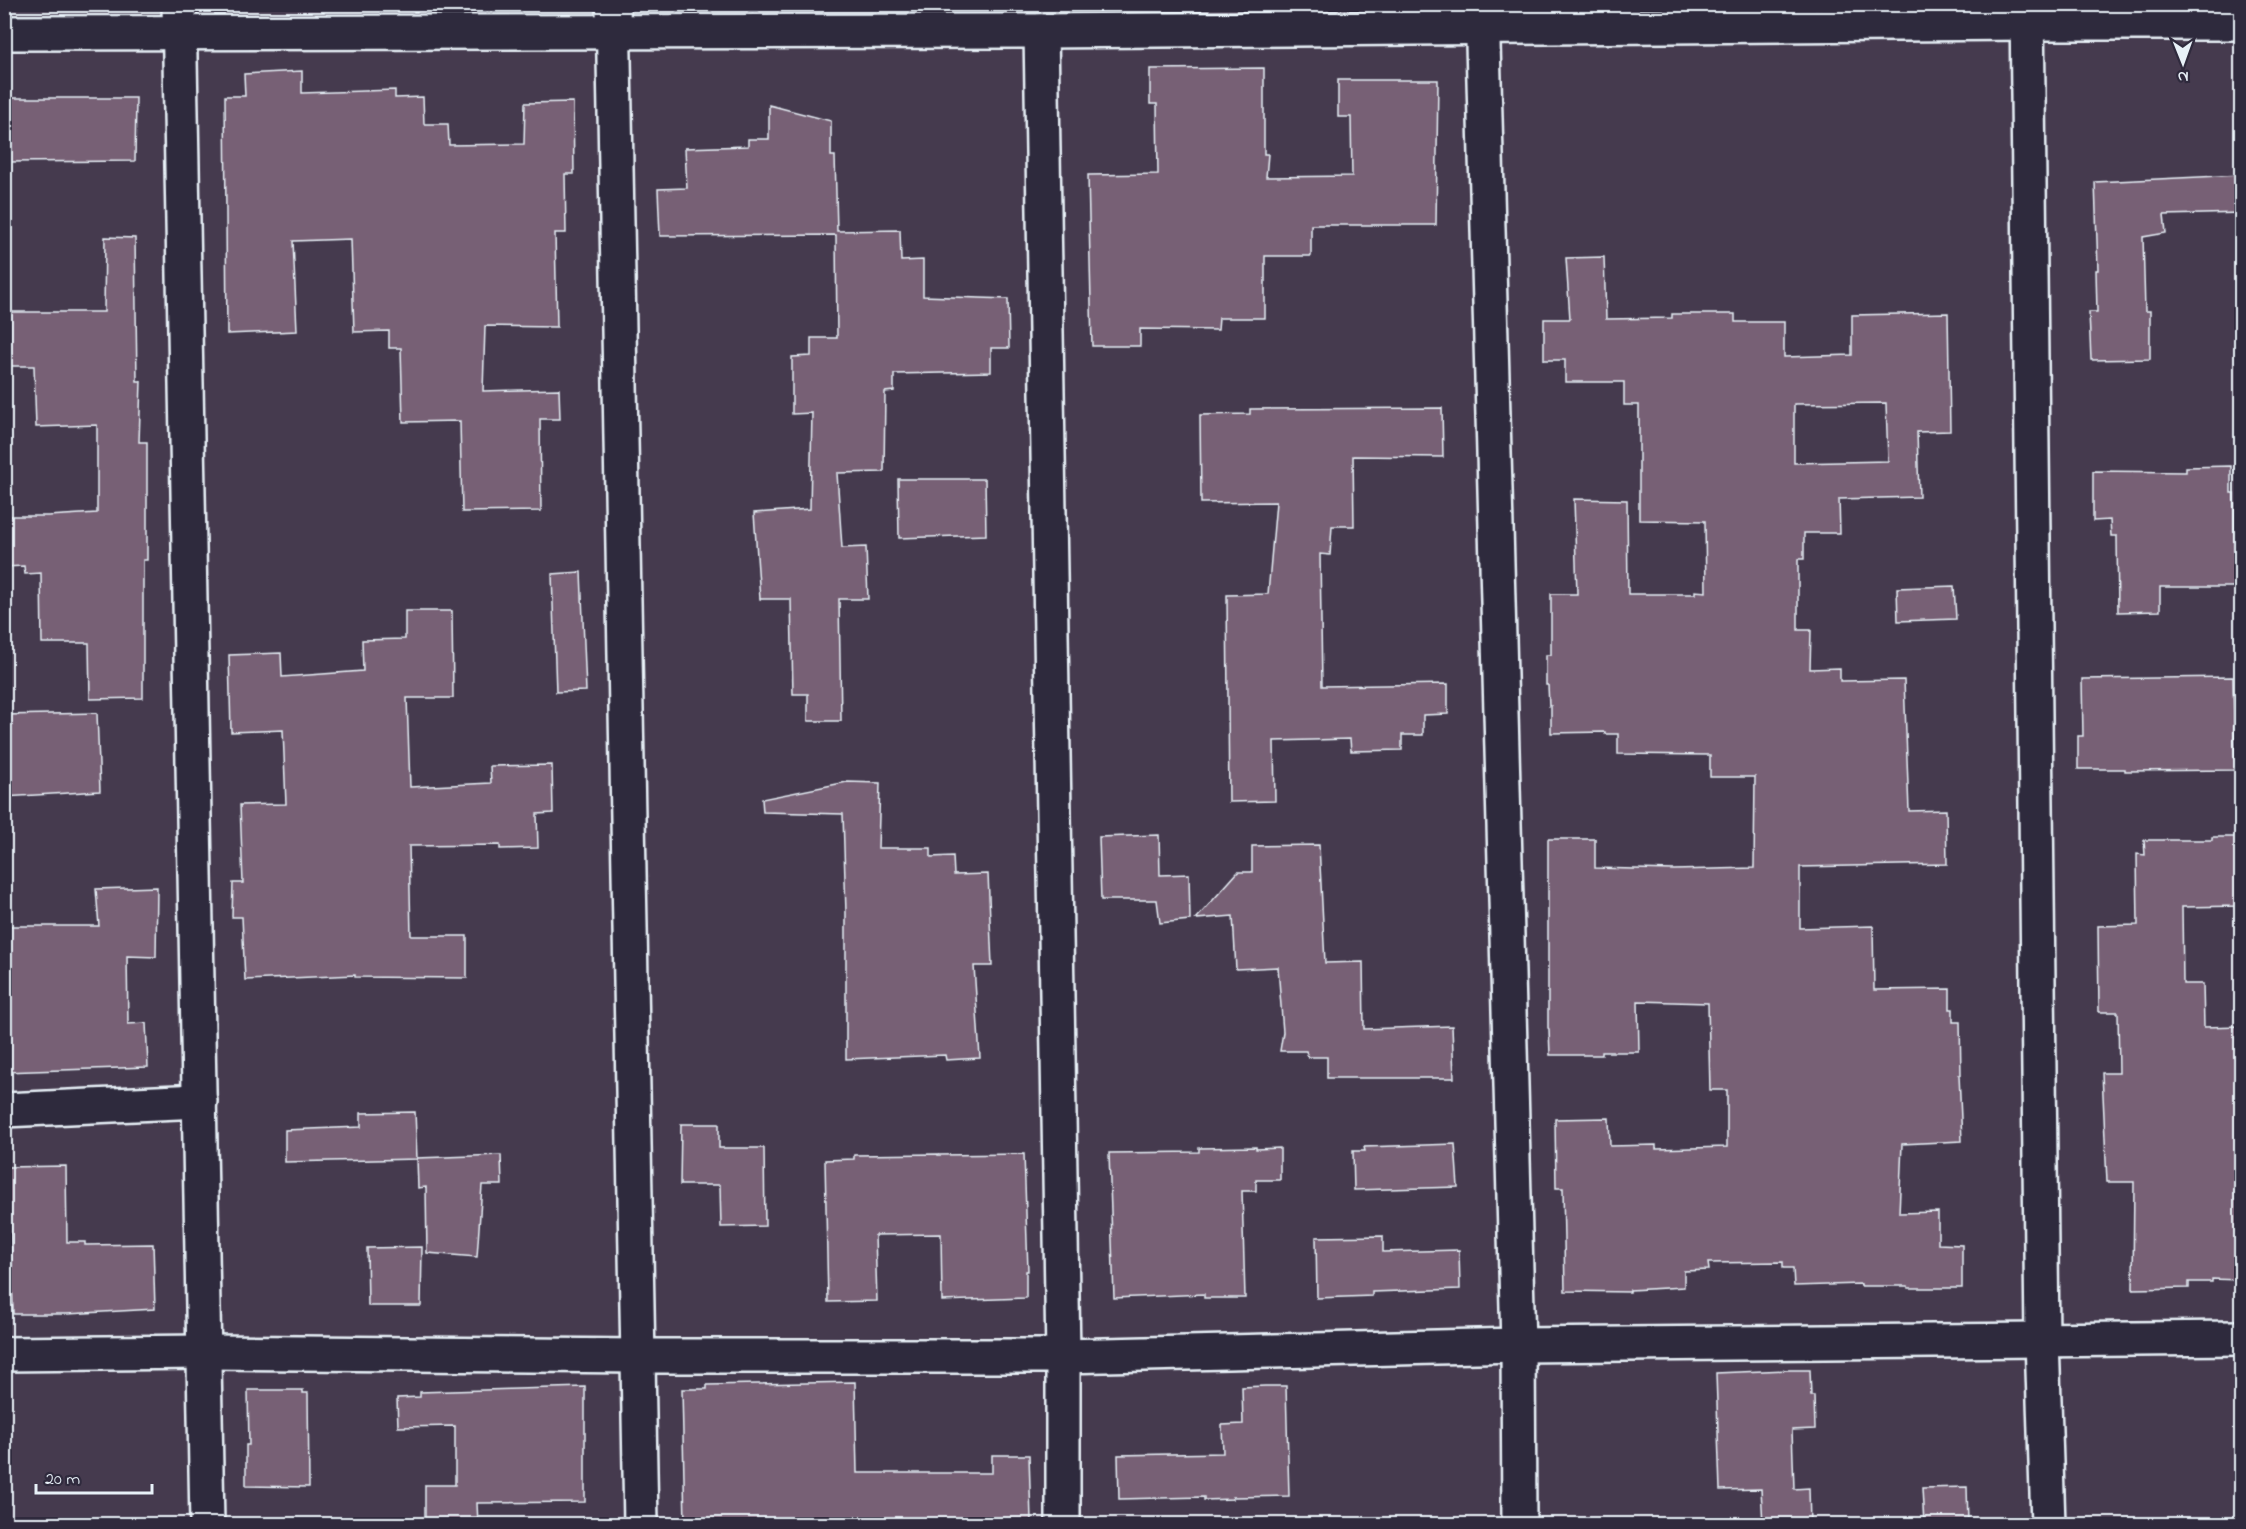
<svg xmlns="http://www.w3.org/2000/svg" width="2246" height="1529" viewBox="0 0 2246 1529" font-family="'Indie Flower',sans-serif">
	<rect width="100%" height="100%" fill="#453a4e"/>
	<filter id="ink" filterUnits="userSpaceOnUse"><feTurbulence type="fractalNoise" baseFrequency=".0167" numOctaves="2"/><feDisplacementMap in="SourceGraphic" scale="12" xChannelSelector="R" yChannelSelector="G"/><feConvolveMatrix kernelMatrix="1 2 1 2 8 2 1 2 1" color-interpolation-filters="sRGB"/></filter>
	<g filter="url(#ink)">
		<g fill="#776074" stroke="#e8f1f8" stroke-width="1.5" fill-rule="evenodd">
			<polygon points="1264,68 1264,154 1268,154 1266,177 1352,176 1351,117 1338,117 1338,80 1438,80 1436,225 1311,225 1311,256 1265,256 1265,318 1219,318 1218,330 1140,329 1140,346 1092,346 1088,175 1158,174 1157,104 1150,104 1150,69"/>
			<polygon points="302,71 302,93 395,90 395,98 423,97 424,124 448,124 449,145 524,144 525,103 573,102 574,174 565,174 566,233 555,233 557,327 485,326 483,391 559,389 560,419 540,419 541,511 462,512 460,421 403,422 401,348 389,348 389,331 354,332 351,239 293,241 297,331 227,334 225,96 245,96 244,74"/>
			<polygon points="4,98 136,98 135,161 4,162"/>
			<polygon points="769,105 831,121 831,156 835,156 837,231 900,230 901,261 923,260 923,296 1008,299 1009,348 991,348 991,372 894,374 894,391 885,392 884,472 837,473 842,548 866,547 868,599 839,599 841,721 808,721 808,694 793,694 791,599 760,599 754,513 810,509 812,413 792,414 792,357 811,356 811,338 837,338 836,235 660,236 658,189 687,188 685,148 748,146 748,139 769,139"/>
			<polygon points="2241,175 2241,213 2164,215 2166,233 2143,237 2145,311 2150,311 2150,359 2091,360 2089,312 2097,312 2096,270 2098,270 2095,182"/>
			<polygon points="105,237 135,238 137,381 141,381 139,442 147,442 147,560 143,560 143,698 90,699 89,643 42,643 41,573 25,574 24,566 4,567 4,516 48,516 97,513 97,425 36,427 34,366 10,366 10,312 104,312"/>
			<path d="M 1604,257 L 1606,319 L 1672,318 L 1672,314 L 1735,314 L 1735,322 L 1784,322 L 1784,357 L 1852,355 L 1852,315 L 1948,313 L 1950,431 L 1917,432 L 1919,497 L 1839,499 L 1840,533 L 1804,533 L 1804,559 L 1798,559 L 1798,630 L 1811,630 L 1810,669 L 1840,668 L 1840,681 L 1904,680 L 1909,811 L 1946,810 L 1947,864 L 1800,867 L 1800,928 L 1873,926 L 1874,990 L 1950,989 L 1950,1009 L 1953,1009 L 1953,1022 L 1960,1022 L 1961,1075 L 1959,1075 L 1962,1141 L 1902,1144 L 1899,1213 L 1938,1212 L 1938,1244 L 1962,1245 L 1962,1288 L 1908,1288 L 1908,1286 L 1861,1286 L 1861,1284 L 1794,1286 L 1793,1268 L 1783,1268 L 1783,1262 L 1708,1263 L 1709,1270 L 1684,1271 L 1684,1287 L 1630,1290 L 1630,1292 L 1565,1291 L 1563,1188 L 1556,1188 L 1555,1119 L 1609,1118 L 1610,1146 L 1656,1145 L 1656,1149 L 1727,1147 L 1727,1090 L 1710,1090 L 1708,1003 L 1638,1001 L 1639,1052 L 1602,1052 L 1602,1055 L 1550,1055 L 1549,1029 L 1548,1028 L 1548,839 L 1595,839 L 1595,868 L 1674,870 L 1754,868 L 1755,777 L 1710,777 L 1710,755 L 1618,754 L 1618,734 L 1605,734 L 1605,732 L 1551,733 L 1551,706 L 1549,706 L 1548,685 L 1546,685 L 1546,655 L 1551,655 L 1551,594 L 1577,594 L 1574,499 L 1627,500 L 1628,594 L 1695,594 L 1695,591 L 1706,592 L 1705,521 L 1639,520 L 1639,405 L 1624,405 L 1624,382 L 1565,382 L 1565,360 L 1544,360 L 1544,319 L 1570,319 L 1566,258 ZM 1886,403 L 1888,461 L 1794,463 L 1794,404 Z"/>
			<polygon points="1442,408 1443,457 1353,456 1354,526 1332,526 1330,555 1320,554 1322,686 1448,684 1448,714 1423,715 1423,735 1402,735 1402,750 1351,751 1350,739 1274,741 1275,801 1229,802 1227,595 1268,594 1276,502 1201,503 1200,415 1250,414 1250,409"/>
			<polygon points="2231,466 2231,493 2234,493 2235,587 2160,587 2160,611 2118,612 2117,536 2111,536 2110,520 2093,521 2093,471 2186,472 2186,467"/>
			<polygon points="898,479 985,479 986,535 899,538"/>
			<polygon points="581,572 586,691 556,692 552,574"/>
			<polygon points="1954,586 1956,619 1898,621 1897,588"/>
			<polygon points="405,611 452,611 453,698 407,698 410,787 491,783 490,766 552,765 553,813 537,814 538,848 500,849 500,845 409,846 411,936 467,936 467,978 355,977 355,975 245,980 242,917 232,917 233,883 243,883 240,805 286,804 283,730 231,732 229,655 281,653 282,677 363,671 362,640 405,639"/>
			<polygon points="2233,677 2235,770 2125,771 2125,769 2078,769 2078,736 2083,736 2082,679"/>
			<polygon points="97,713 100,791 4,797 4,715"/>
			<polygon points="847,782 880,783 878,848 931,848 931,857 953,856 954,875 988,874 992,966 974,966 980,1058 946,1060 945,1055 846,1059 846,913 843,814 763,812 762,799"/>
			<polygon points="1159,835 1160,875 1189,874 1190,920 1160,923 1157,900 1101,900 1099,837"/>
			<polygon points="2212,837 2241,837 2241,906 2182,907 2183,984 2203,984 2204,1027 2241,1026 2239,1280 2212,1279 2212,1282 2189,1282 2189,1288 2133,1289 2134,1182 2107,1182 2102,1073 2119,1073 2118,1012 2099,1012 2098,926 2138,925 2137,854 2145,855 2144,840 2212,840"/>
			<polygon points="1319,845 1325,963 1363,962 1364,1029 1452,1026 1454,1078 1327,1078 1327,1057 1308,1057 1306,1051 1280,1051 1283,1032 1278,967 1236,969 1233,916 1196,919 1238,872 1252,872 1252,846"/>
			<polygon points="157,887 156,957 127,956 128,1024 146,1023 148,1067 4,1072 4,926 99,926 96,889"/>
			<polygon points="415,1112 417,1159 285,1162 285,1130 361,1127 361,1113"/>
			<polygon points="681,1124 719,1124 719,1148 764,1148 765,1226 721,1227 720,1185 680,1185"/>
			<polygon points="1455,1144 1458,1187 1354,1190 1353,1151 1365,1151 1364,1147"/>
			<polygon points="1256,1147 1256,1149 1280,1148 1280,1180 1256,1180 1256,1191 1242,1191 1245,1298 1204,1298 1204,1294 1114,1298 1109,1153 1199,1152 1199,1148"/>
			<polygon points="938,1154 938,1155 1024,1154 1028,1271 1026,1271 1026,1298 942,1301 941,1234 875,1235 877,1301 828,1302 825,1160 854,1159 854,1155"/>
			<polygon points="501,1155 502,1185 482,1185 477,1257 427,1253 426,1187 418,1188 417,1158"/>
			<polygon points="66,1166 67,1242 85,1242 85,1245 153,1244 155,1309 67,1314 13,1314 10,1213 5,1213 6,1167"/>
			<polygon points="1383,1236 1383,1252 1459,1250 1460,1289 1372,1292 1372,1296 1317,1298 1316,1237"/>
			<polygon points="422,1247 421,1306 368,1306 367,1248"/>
			<polygon points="1790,1370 1810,1370 1811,1396 1814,1396 1815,1429 1792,1430 1794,1489 1809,1488 1810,1524 1763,1524 1761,1489 1720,1490 1716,1373"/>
			<polygon points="855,1382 857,1473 992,1473 992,1455 1029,1455 1031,1521 1008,1521 1008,1524 685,1524 682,1389 707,1389 707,1385"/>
			<polygon points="1265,1386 1286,1386 1289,1496 1233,1497 1233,1499 1204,1500 1204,1497 1119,1499 1118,1455 1223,1453 1222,1425 1243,1424 1242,1387"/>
			<polygon points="585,1387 585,1502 477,1503 478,1524 425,1524 425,1485 455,1485 455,1426 398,1427 397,1398 420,1397 420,1392"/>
			<polygon points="248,1390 303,1390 303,1393 308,1393 309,1487 246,1486 246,1445 249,1445"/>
			<polygon points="1967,1487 1968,1523 1924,1524 1922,1488"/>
		</g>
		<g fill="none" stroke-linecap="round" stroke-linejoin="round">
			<defs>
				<g id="minor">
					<polyline points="179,4 207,1524"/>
					<polyline points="613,4 641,1524"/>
					<polyline points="2027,4 2042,1339 2048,1524"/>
					<polyline points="1482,6 1518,1345 1519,1524"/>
					<polyline points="1041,31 1063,1356 1063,1524"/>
					<polyline points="4,33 1041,31 2028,23 2242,23"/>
					<polyline points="4,1110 200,1101"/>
					<polyline points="4,1354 205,1352 639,1356 1063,1356 1518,1345 2242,1338"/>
				</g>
			</defs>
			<use href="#minor" stroke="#e8f1f8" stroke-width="38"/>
			<use href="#minor" stroke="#2f2a3d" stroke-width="33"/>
		</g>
	</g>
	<rect width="2246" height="1529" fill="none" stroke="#2f2a3d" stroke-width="24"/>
	<rect x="12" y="12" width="2222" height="1505" fill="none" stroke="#e8f1f8" stroke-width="2" filter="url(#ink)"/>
	<g transform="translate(2183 63) rotate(179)" stroke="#2f2a3d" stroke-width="4.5" paint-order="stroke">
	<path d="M0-4.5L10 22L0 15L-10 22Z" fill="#e8f1f8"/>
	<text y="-9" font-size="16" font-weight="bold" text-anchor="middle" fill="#e8f1f8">N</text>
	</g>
	<path d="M36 1484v9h116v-9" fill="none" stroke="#e8f1f8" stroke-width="3"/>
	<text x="45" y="1484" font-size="18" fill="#e8f1f8" stroke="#2f2a3d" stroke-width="4.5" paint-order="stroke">20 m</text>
</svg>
